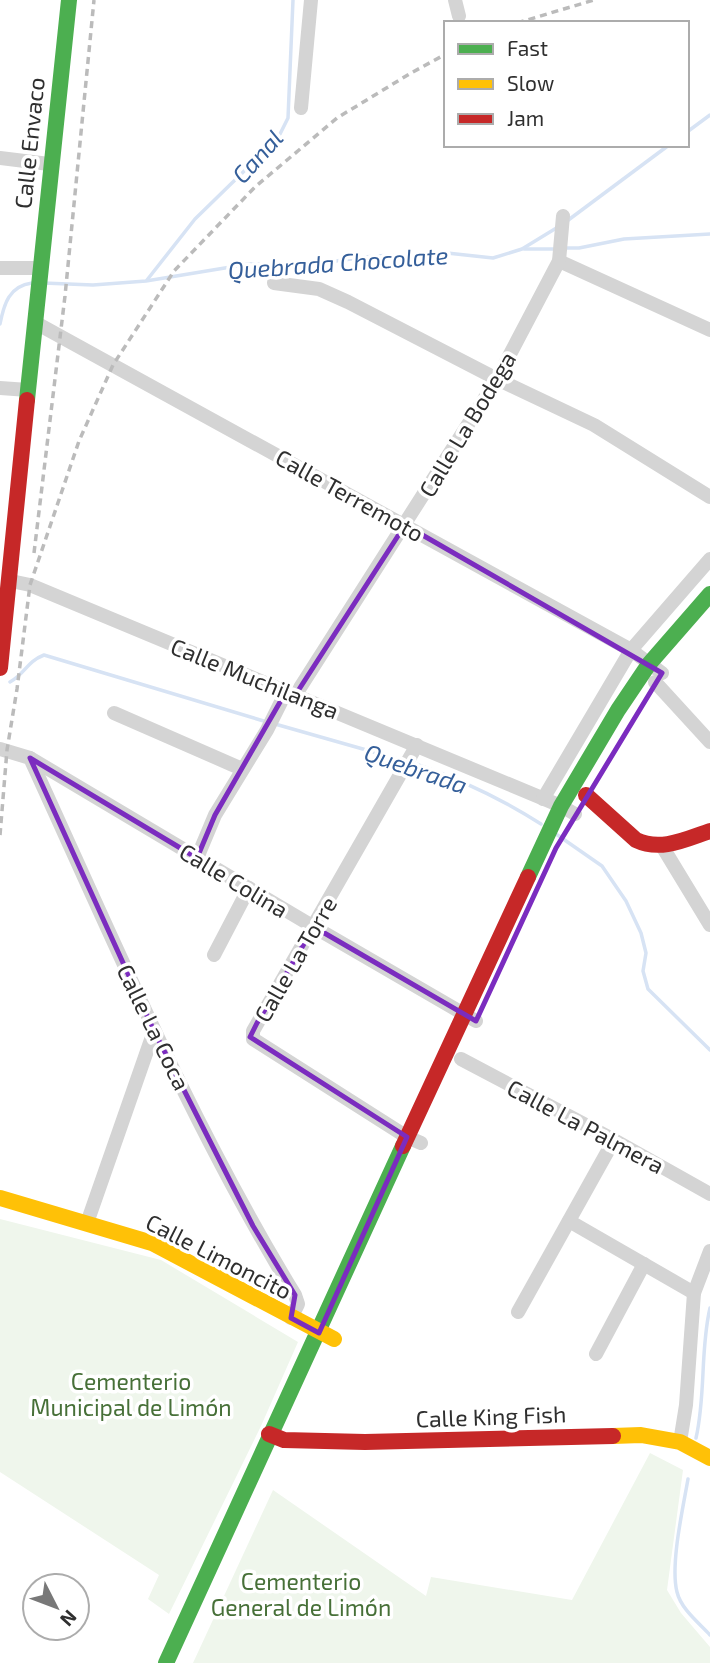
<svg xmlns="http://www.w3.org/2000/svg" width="710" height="1663" viewBox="0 0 710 1663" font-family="'Exo 2',sans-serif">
	<rect width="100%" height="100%" fill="#fff"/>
	<g fill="#eff6ec">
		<polygon points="0,1219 161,1260 298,1342 261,1426 169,1614 148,1599 159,1575 0,1472"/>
		<polygon points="650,1453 683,1470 667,1590 681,1613 710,1647 710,1663 193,1663 273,1490 426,1596 431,1577 572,1600"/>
	</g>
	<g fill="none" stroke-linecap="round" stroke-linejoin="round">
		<g stroke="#d7e3f4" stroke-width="3.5">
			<polyline points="687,132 710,115"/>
			<polyline points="567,221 669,145"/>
			<polyline points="563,248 579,248 624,239 710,234"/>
			<polyline points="524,249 555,249"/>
			<polyline points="147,280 195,219 278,138 288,118 293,0"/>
			<polyline points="43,283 93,285 146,281 249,264 313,264 374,256 447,253 493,258 522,249 558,227"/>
			<path d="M 0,324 C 4,304 9,286 32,283"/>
			<path d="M 10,682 C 26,673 26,662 44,655 L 267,722"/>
			<polyline points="275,724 405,761"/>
			<path d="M 413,763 C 458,778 500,798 541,824"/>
			<polyline points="556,834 602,866 626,901 641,933 646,953 643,971 648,989 710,1050"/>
			<path d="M 696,1438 C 706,1395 700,1350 710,1308"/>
			<path d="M 688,1479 C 683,1508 670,1565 677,1592 C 681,1609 699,1623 710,1635"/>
		</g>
		<g stroke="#d4d4d4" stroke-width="14">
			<polyline points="455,0 459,16"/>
			<polyline points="301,108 311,0"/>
			<polyline points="0,158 49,164"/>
			<polyline points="559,261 710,330"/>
			<polyline points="0,268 39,268"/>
			<polyline points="274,283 319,289 348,302 497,379 594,425 710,497"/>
			<polyline points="36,323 631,650 662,673"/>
			<polyline points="0,388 28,390"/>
			<polyline points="11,581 30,585 561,806 575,814"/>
			<polyline points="655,682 710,742"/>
			<polyline points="296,694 497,379 559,261 563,216"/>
			<polyline points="114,713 242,769"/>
			<polyline points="417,745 253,1031 253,1039 407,1137 421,1143"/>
			<path d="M 0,749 L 30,758 C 113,939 191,1125 295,1295 L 298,1304 L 291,1318"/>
			<polyline points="30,758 314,927 476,1021"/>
			<polyline points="543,799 631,650 710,559"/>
			<polyline points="662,846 710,925"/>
			<polyline points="197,858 215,815 267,730 287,690"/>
			<polyline points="214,955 249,888"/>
			<polyline points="461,1059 614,1140 710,1194"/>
			<polyline points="569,1221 694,1293"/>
			<polyline points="87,1223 154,1031"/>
			<polyline points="518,1312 614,1140"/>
			<polyline points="596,1354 644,1264"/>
			<polyline points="680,1442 686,1405 694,1293 710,1251"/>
		</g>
		<g stroke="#4caf50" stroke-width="16">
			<polyline points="27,400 69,0"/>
			<polyline points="528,877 561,806 618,710 649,664 710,594"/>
			<path d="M 166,1663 C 244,1490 325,1319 403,1146"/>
		</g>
		<g stroke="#ffc107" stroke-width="16">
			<polyline points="0,1198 152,1243 334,1339"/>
			<polyline points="613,1436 641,1435 680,1442 710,1458"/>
		</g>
		<g stroke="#c62828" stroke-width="16">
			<polyline points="0,668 27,400"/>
			<path d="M 586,795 L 636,840 C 661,852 686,839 710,831"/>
			<polyline points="403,1146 528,877"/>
			<polyline points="269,1434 284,1440 365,1442 613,1436"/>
		</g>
		<g stroke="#bbb" stroke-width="3.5" stroke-dasharray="7 5" stroke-linecap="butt">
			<polyline points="517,23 594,0"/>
			<polyline points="34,553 65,296 94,0"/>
			<polyline points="0,835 7,750 17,689 30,585 79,441 113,365 174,271 255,187 337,118 411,73 446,54"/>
		</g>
	</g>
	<path fill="none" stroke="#7b2cbf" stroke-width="5" stroke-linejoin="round" d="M 405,525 L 662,673 L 556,848 L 476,1021 L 314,927 L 257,1023 L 250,1037 L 407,1137 L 319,1333 L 291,1318 L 295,1295 L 253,1226 L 154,1031 L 30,758 L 197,858 L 215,815 L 287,690 L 296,694 Z"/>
	<g text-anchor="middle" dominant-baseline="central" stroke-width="7" stroke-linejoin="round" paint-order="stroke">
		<g font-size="23" fill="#2f2f2f" stroke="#fff">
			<text transform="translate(29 143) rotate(-84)">Calle Envaco</text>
			<text transform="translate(467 424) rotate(-59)">Calle La Bodega</text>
			<text transform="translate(350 495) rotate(29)">Calle Terremoto</text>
			<text transform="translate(255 678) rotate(22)">Calle Muchilanga</text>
			<text transform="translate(234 880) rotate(31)">Calle Colina</text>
			<text transform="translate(295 959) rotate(-60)">Calle La Torre</text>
			<text transform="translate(154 1027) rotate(64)">Calle La Coca</text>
			<text transform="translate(586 1126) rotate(28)">Calle La Palmera</text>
			<text transform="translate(219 1256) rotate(27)">Calle Limoncito</text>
			<text transform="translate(491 1416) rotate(-2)">Calle King Fish</text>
		</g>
		<g font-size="23" fill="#477038" stroke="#fff">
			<text x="131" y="1381">Cementerio<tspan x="131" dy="26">Municipal de Limón</tspan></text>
			<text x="301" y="1581">Cementerio<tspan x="301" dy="26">General de Limón</tspan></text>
		</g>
		<g font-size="24" font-style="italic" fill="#355f9a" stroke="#fff">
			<text transform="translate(257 156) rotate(-48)">Canal</text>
			<text transform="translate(338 262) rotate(-4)">Quebrada Chocolate</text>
			<text transform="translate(416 768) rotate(19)">Quebrada</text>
		</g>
	</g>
	<rect x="444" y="21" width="245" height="126" fill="#ffffff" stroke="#acacac" stroke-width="2"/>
	<rect x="458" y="44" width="35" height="10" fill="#4caf50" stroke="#acacac" stroke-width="2"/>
	<text x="507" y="56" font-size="21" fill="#2f2f2f">Fast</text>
	<rect x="458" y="79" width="35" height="10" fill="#ffc107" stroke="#acacac" stroke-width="2"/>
	<text x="507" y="91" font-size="21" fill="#2f2f2f">Slow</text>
	<rect x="458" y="114" width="35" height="10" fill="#c62828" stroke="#acacac" stroke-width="2"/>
	<text x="507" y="126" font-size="21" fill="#2f2f2f">Jam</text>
	<g transform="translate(56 1607) rotate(132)"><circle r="33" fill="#ffffff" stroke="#acacac" stroke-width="2"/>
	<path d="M0-5L12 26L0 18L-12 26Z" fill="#787878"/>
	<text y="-10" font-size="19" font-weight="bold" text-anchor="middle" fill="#2f2f2f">N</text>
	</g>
</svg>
